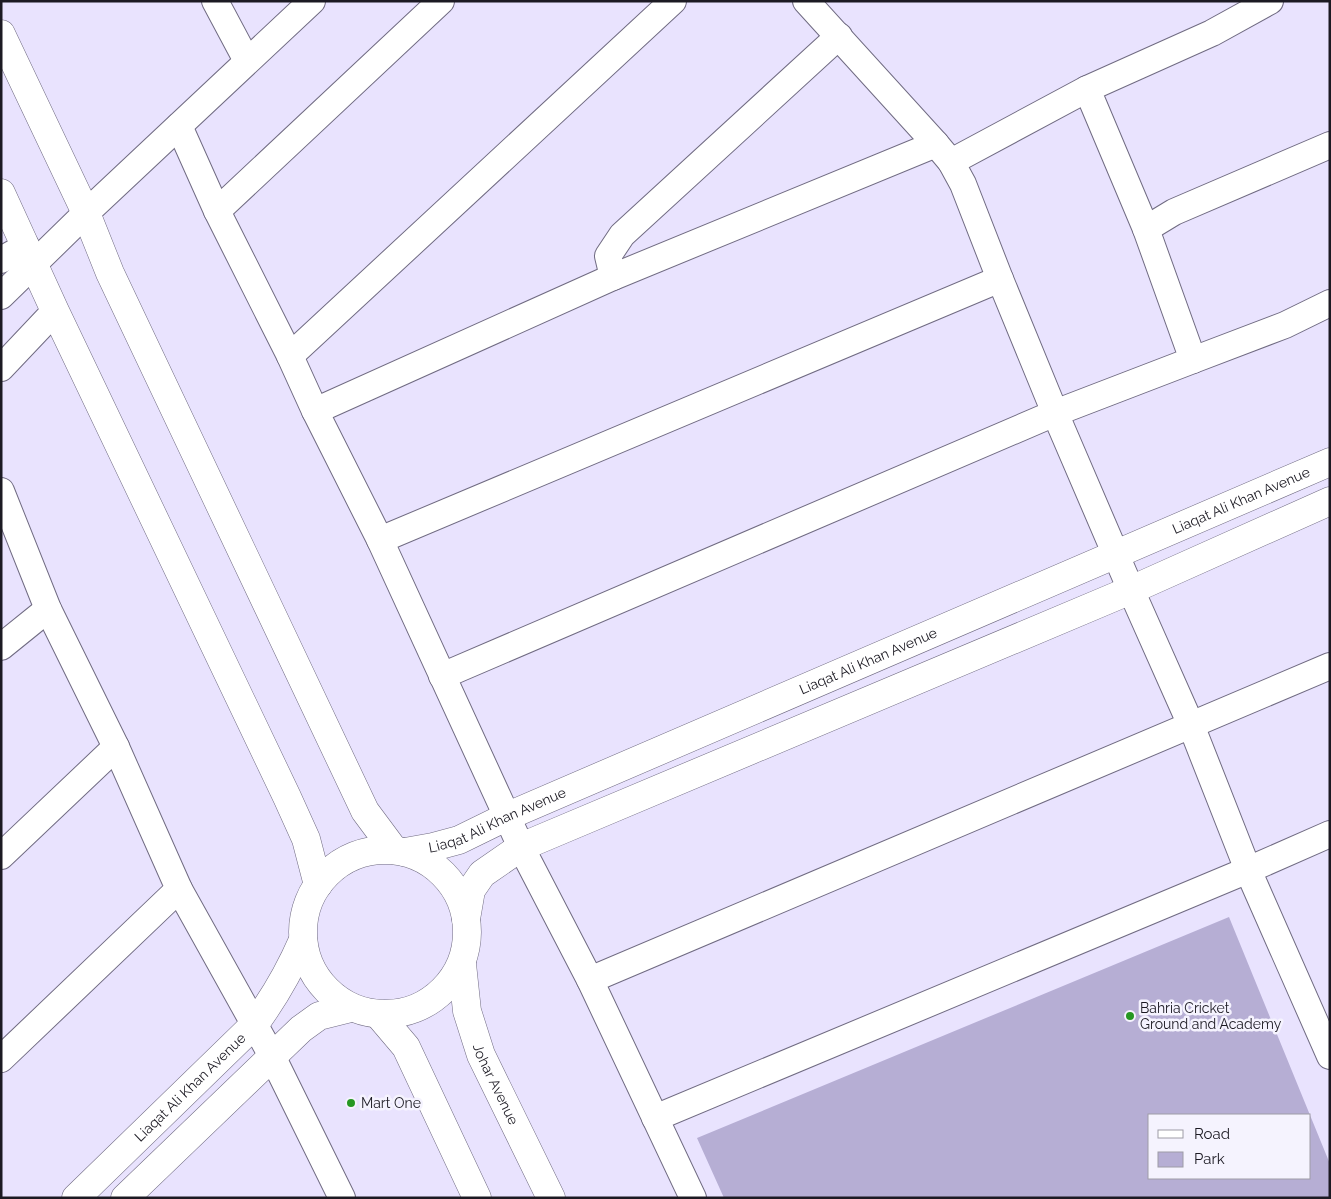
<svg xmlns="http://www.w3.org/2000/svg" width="1331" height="1199" viewBox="0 0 1331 1199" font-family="Raleway,sans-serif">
	<rect width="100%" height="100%" fill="#e9e3fe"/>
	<path fill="#b6aed4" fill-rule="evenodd" d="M 1229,917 L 1330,1164 L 1330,1198 L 724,1198 L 697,1138 ZM 1150,1115 L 1310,1115 L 1310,1178 L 1150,1178 Z"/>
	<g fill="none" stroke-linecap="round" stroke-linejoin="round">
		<defs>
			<g id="street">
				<polyline points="215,1 247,61"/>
				<polyline points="1270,1 1212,33 1087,89 1146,229 1193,360 1055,413 1131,590 1191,725 1248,870 1330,1056"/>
				<polyline points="179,126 217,211 290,356 315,411 380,540 521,847 590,980 693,1198"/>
				<polyline points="951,162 1087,89"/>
				<polyline points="217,211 441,1"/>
				<polyline points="1146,229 1174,212 1330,145"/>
				<polyline points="1,260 26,246"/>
				<polyline points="613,277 608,256 622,235 839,36"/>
				<polyline points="1,296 86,213 312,1"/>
				<polyline points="290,356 673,1"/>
				<polyline points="1193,360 1285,325 1330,303"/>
				<polyline points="1,368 55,311"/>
				<polyline points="315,411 613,277 936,144 806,1"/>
				<polyline points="1,491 48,609 116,747 179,889 1,1059"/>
				<polyline points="380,540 1000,279 963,184 951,162 936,144"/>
				<polyline points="1,647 48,609"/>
				<polyline points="442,676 1055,413 1000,279"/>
				<polyline points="1,856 116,747"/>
				<polyline points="179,889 272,1056 342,1198"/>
				<polyline points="590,980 1330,666"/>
				<polyline points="655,1118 1248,870 1330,834"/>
			</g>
			<g id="secondary">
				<polyline points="1,34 86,213 110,273 365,811 394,850"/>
				<polyline points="1,193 55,311 287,797 306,839 318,885"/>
				<circle cx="385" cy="932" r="82"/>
				<path id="s1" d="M 405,852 L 433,847 L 459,840 L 508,816 L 1330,462"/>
				<polyline points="466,919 471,890 482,874 521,847 1131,590 1330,501"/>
				<path id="s2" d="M 462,964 L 467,1011 L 481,1055 L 551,1198"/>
				<polyline points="378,1014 406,1047 477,1198"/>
				<path id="s3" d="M 76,1198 L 254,1025 C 274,998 290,970 303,940"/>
				<polyline points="125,1198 301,1029 319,1016 351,1008"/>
			</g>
		</defs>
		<use href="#street" stroke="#706b82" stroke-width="28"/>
		<use href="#secondary" stroke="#706b82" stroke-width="29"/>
		<use href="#street" stroke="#fff" stroke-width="26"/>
		<use href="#secondary" stroke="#fff" stroke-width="28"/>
	</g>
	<g fill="#269723" stroke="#f5f3fe" stroke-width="2">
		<circle cx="1130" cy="1016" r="5"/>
		<circle cx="351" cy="1103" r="5"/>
	</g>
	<g text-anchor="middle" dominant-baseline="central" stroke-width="5" stroke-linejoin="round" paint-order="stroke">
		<g font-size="14" fill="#1c1a23" stroke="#f5f3fe">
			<text stroke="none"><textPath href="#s1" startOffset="908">Liaqat Ali Khan Avenue</textPath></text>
			<text stroke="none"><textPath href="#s1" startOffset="502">Liaqat Ali Khan Avenue</textPath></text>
			<text stroke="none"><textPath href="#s1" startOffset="98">Liaqat Ali Khan Avenue</textPath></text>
			<text stroke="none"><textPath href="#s2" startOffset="126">Johar Avenue</textPath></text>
			<text stroke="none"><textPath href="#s3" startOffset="159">Liaqat Ali Khan Avenue</textPath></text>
		</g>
		<g font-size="14" fill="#1c1a23" stroke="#f5f3fe" text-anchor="start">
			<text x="1140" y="1008">Bahria Cricket<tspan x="1140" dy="16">Ground and Academy</tspan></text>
			<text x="361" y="1103">Mart One</text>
		</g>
	</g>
	<rect width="1331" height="1199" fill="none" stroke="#1c1a23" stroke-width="5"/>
	<rect x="1148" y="1114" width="162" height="65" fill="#f5f3fe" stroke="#9e9ca6"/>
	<rect x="1158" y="1130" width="25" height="8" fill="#ffffff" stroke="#9e9ca6"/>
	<text x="1194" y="1139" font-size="15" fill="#1c1a23">Road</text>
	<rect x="1158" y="1152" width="25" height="15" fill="#b6aed4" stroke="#9e9ca6"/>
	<text x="1194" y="1164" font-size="15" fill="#1c1a23">Park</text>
</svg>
